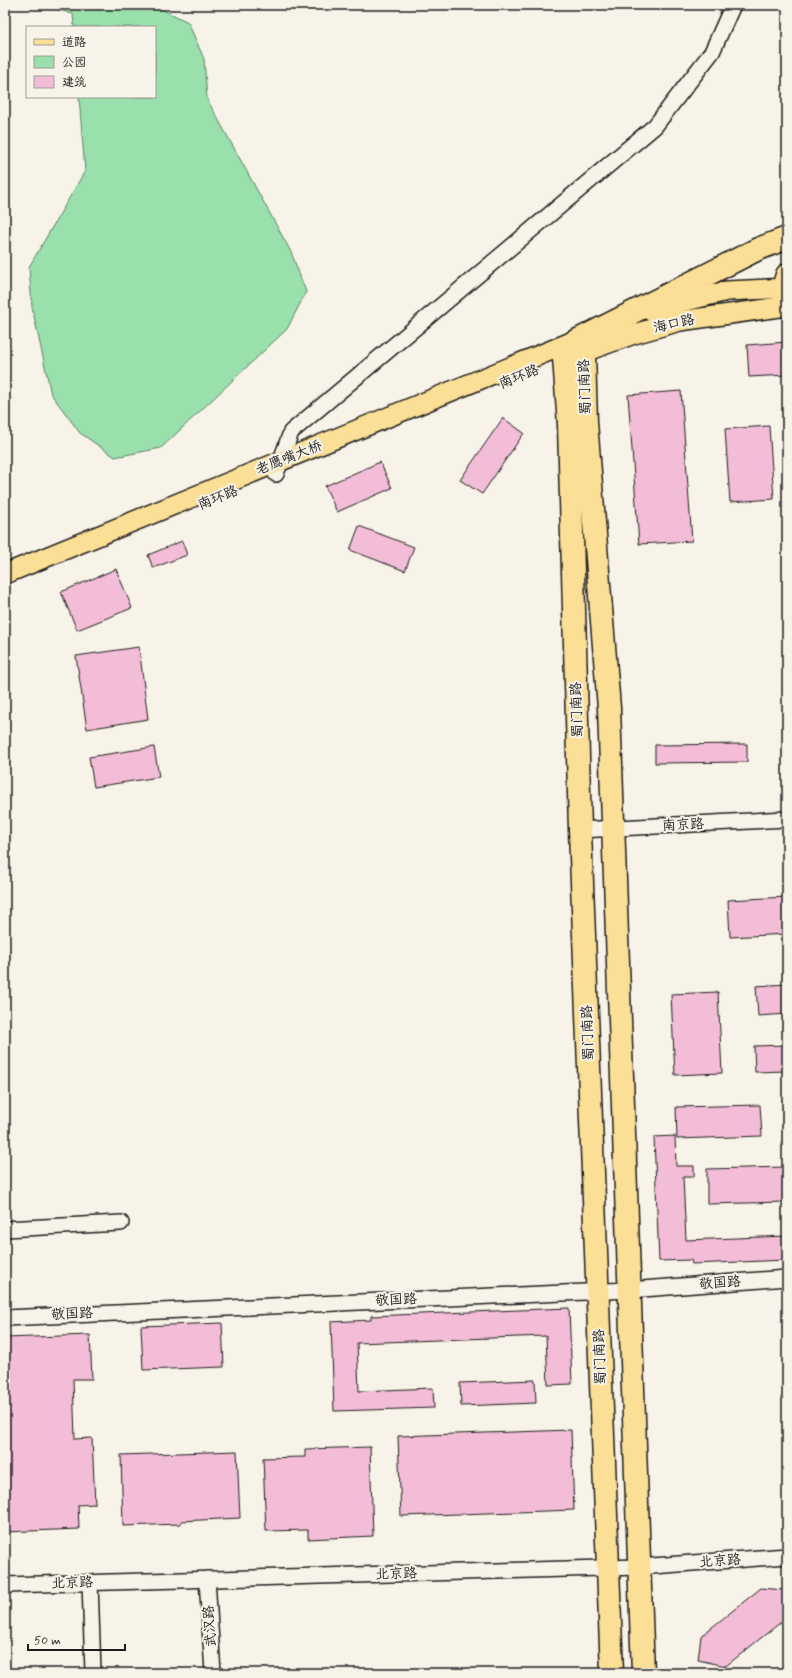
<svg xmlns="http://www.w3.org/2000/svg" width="792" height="1678" viewBox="0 0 792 1678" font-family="Mynerve,'LXGW WenKai TC',sans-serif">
	<rect width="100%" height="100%" fill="#f7f3e8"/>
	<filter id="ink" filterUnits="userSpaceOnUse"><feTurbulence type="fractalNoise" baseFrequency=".025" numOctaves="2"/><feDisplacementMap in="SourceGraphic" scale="8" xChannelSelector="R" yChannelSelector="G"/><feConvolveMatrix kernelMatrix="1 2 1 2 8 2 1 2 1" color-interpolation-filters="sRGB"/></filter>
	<g filter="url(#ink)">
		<polygon fill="#9ae0ad" stroke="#5b7e64" points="42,5 153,5 188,22 204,59 207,99 291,252 306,292 287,329 161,448 115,457 80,433 51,394 32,307 29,267 85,171 79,97 155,97 155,27 74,27 73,14"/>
		<g fill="#f3bdd7" stroke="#1c1c1c">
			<polygon points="787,342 787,375 749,377 747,345"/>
			<polygon points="681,391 692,541 639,544 628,395"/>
			<polygon points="503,418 524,433 482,494 460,480"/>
			<polygon points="769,426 774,499 730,502 725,429"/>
			<polygon points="380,462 392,488 337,512 325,486"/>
			<polygon points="359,526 414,547 405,571 350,550"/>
			<polygon points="182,541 187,555 153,568 148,555"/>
			<polygon points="116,569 132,608 77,630 61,592"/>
			<polygon points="139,647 148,719 87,729 76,656"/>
			<polygon points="747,744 747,762 655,763 655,745"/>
			<polygon points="154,747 159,777 94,787 89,757"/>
			<polygon points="787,897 787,934 730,937 728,900"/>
			<polygon points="787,984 787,1014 758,1016 756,986"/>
			<polygon points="718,992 722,1073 675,1075 671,994"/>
			<polygon points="787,1045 787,1071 755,1072 754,1046"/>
			<polygon points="760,1105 762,1136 677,1139 676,1107"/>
			<polygon points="675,1136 676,1166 694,1166 694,1177 683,1177 686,1240 787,1236 787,1260 692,1264 691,1260 659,1261 654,1137"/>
			<polygon points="787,1167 787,1202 707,1204 707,1169"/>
			<polygon points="569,1308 572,1384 548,1385 546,1336 357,1343 359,1391 433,1388 434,1408 334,1411 331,1322 371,1320 371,1316"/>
			<polygon points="222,1323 224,1367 143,1370 141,1326"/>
			<polygon points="90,1335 92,1379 73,1379 75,1439 92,1438 95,1504 78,1505 79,1529 5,1532 5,1338"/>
			<polygon points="535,1380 536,1403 461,1406 460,1383"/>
			<polygon points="571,1430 574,1510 401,1516 398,1436"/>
			<polygon points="370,1447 373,1536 308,1539 308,1530 266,1531 263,1458 305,1457 305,1449"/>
			<polygon points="237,1451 240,1518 181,1521 181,1524 123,1526 121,1455"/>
			<polygon points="761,1588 784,1590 786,1618 726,1666 698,1660 701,1636"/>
		</g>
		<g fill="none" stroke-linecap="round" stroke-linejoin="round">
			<defs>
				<g id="minor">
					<polyline points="276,474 291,432 655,126 712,52 733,5"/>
					<polyline points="580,830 787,819"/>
					<polyline points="5,1229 121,1223"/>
					<polyline points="5,1318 629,1290 787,1278"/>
					<polyline points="207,1579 213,1673"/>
					<polyline points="90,1582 93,1673"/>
					<polyline points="5,1585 639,1567 787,1556"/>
				</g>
				<g id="major">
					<polyline points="651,311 673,304 727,291 787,288"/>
					<polyline points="584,352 634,334 680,321 787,306"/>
					<polyline points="5,574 581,338"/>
				</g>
				<g id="highway">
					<polyline points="783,288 787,275"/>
					<polyline points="574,342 584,352 586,422 609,708 643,1673"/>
					<polyline points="574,342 564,358 569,425 580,830 612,1673"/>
					<polyline points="574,342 758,249 787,238"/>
				</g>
			</defs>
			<use href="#minor" stroke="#1c1c1c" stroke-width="18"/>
			<use href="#major" stroke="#1c1c1c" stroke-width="22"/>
			<use href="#highway" stroke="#1c1c1c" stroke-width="25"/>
			<use href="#minor" stroke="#f7f3e8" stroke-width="15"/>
			<use href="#major" stroke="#fbdf96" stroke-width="19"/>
			<use href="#highway" stroke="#fbdf96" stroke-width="22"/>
		</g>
	</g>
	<g text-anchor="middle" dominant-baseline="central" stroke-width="4" stroke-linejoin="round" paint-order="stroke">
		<g font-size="14" fill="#1c1c1c" stroke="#f7f3e8">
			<text transform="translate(674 324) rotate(-13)">海口路</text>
			<text transform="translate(519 377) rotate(-22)">南环路</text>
			<text transform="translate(585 387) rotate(-92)">蜀门南路</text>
			<text transform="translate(289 458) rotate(-22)">老鹰嘴大桥</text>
			<text transform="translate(218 498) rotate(-22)">南环路</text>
			<text transform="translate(577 710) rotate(-92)">蜀门南路</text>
			<text transform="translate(683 825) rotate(-3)">南京路</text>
			<text transform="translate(588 1033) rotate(-92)">蜀门南路</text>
			<text transform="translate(720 1283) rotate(-4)">敬国路</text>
			<text transform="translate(396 1300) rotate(-3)">敬国路</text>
			<text transform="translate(72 1314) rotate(-3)">敬国路</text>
			<text transform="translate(600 1357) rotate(-92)">蜀门南路</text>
			<text transform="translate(720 1561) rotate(-4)">北京路</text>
			<text transform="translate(396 1574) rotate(-2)">北京路</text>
			<text transform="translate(72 1583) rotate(-2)">北京路</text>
			<text transform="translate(210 1626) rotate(-94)">武汉路</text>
		</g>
	</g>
	<rect width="792" height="1678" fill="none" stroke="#f7f3e8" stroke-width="20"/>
	<rect x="10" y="10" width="772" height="1658" fill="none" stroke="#1c1c1c" stroke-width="1.5" filter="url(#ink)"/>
	<rect x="26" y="26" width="130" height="72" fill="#f7f3e8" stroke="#9f9d96"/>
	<rect x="34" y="39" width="20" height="6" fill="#fbdf96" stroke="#9f9d96"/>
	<text x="62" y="46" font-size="12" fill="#1c1c1c">道路</text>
	<rect x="34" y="56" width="20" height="12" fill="#9ae0ad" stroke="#9f9d96"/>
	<text x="62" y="66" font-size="12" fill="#1c1c1c">公园</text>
	<rect x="34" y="76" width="20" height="12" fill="#f3bdd7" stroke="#9f9d96"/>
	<text x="62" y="86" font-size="12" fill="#1c1c1c">建筑</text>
	<path d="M28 1644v6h97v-6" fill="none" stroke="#1c1c1c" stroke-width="2"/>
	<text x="34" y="1644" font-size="12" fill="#1c1c1c" stroke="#f7f3e8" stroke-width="3" paint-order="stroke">50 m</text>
</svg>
